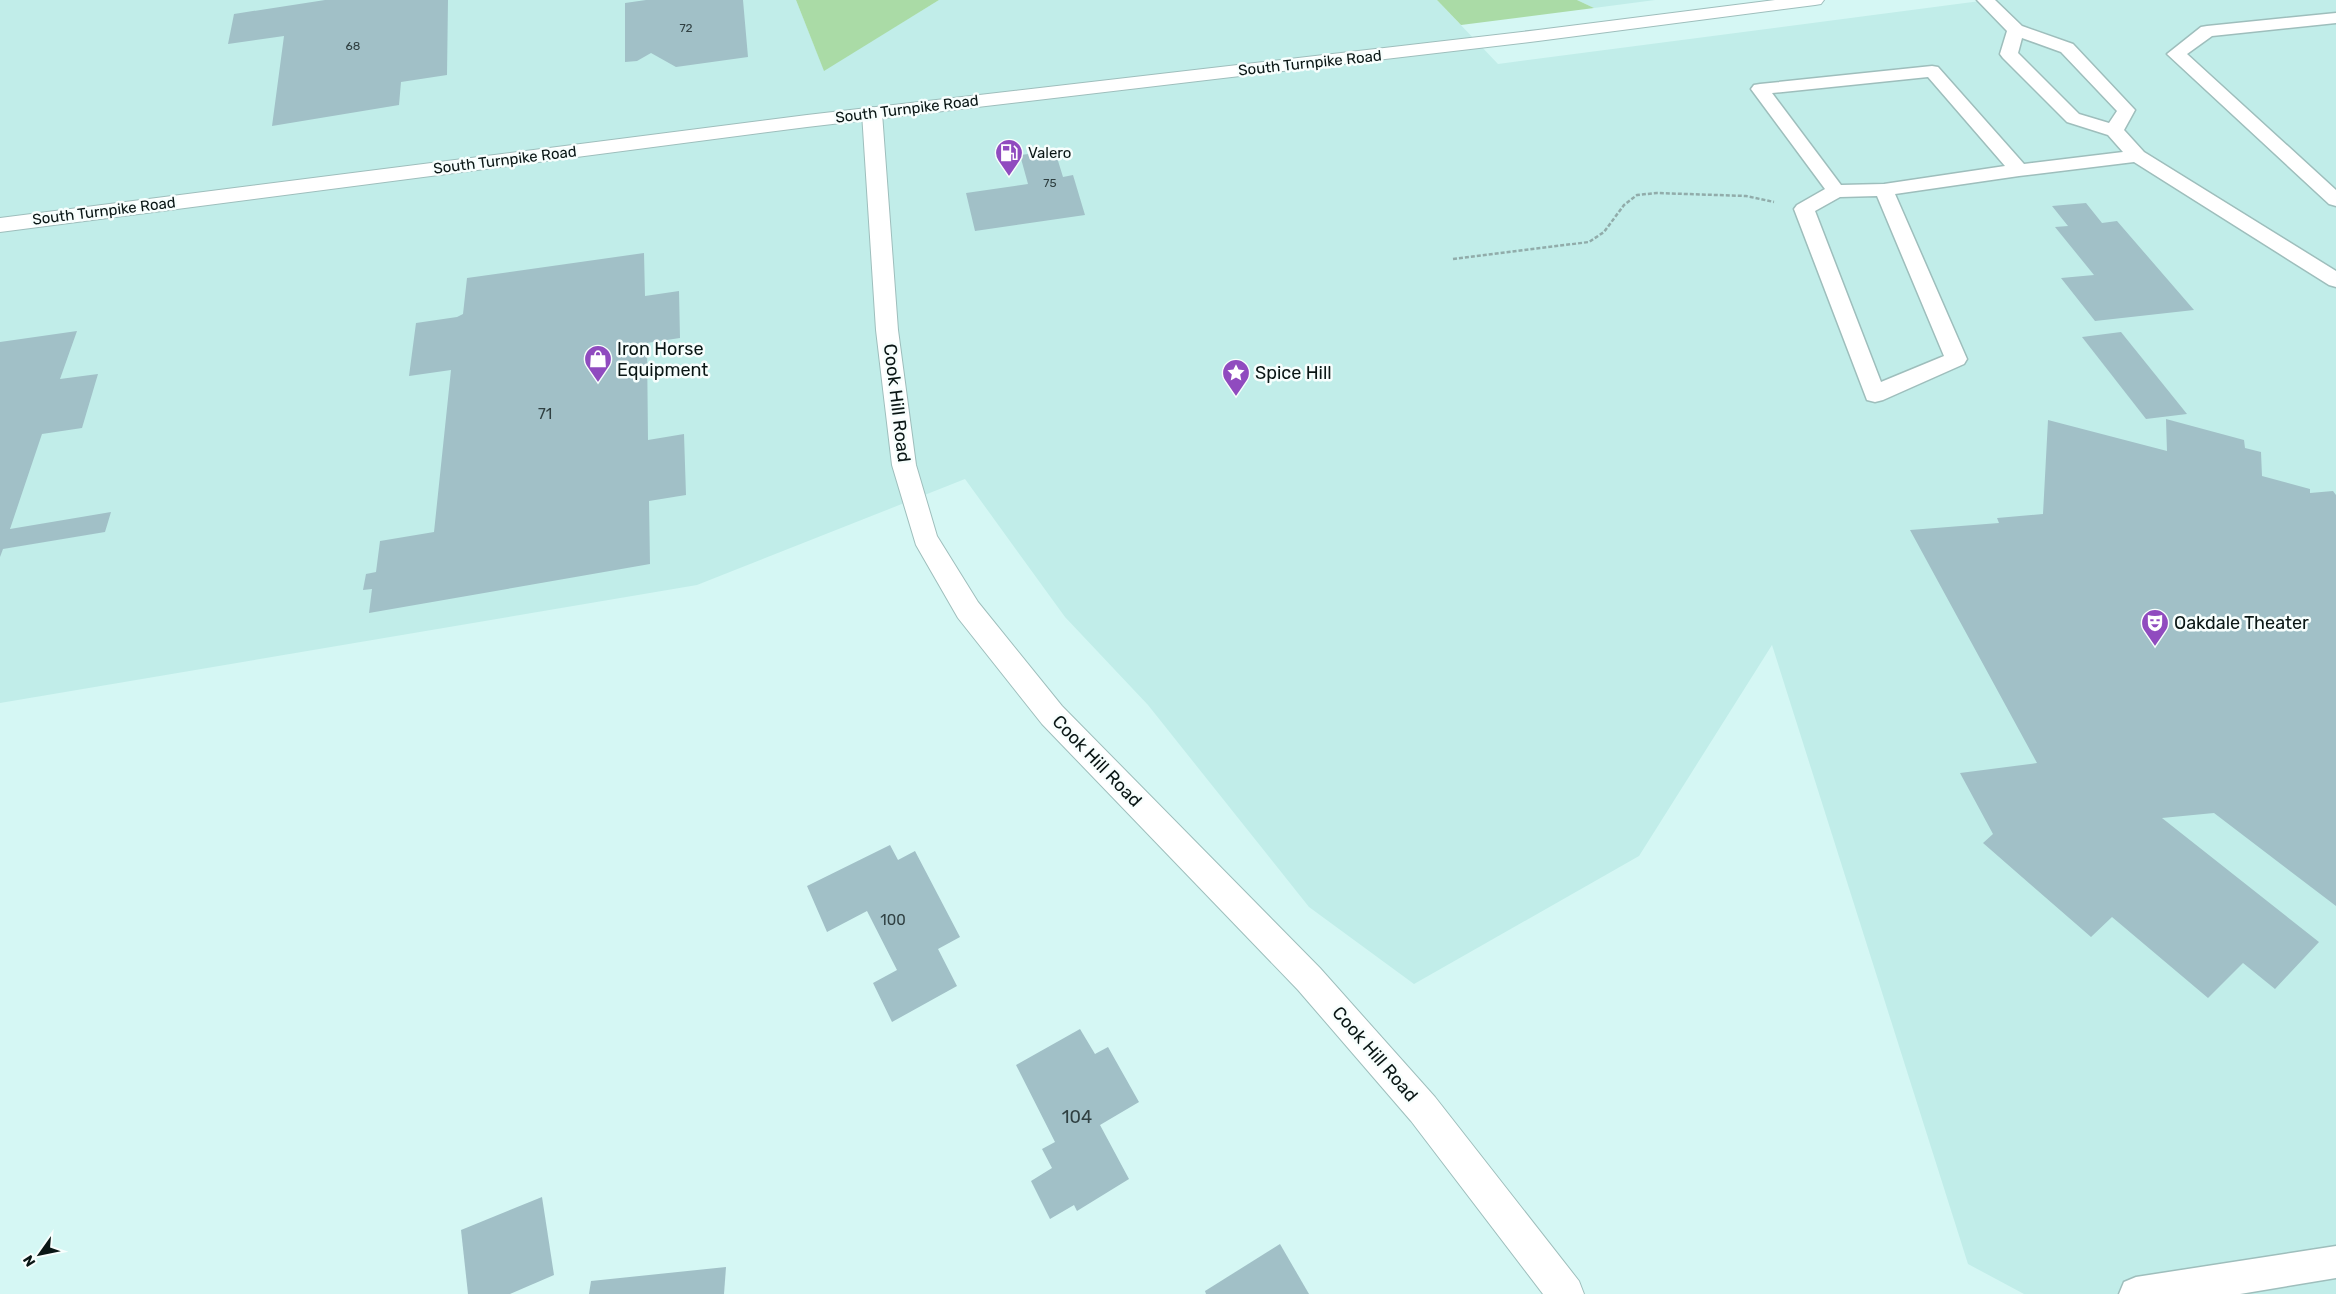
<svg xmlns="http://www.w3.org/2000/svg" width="2336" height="1294" viewBox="0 0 2336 1294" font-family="Rubik,sans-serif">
	<rect width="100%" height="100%" fill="#d5f7f4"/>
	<g fill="#c1ede9">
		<polygon points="0,0 796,0 824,70 939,0 1437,0 1498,64 1988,0 2336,0 2336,1294 2024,1294 1968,1264 1772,645 1639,856 1414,984 1309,907 1148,705 1065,617 965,479 697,585 0,703"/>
		<polygon points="1577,0 1655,0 1594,8"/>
	</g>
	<g fill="#aadba6">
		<polygon points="796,0 939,0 824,71"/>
		<polygon points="1437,0 1577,0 1594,8 1461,25"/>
	</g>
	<g fill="#a1c0c7">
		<polygon points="325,0 448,0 447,75 401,82 399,105 272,126 284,36 228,44 234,14"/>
		<polygon points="646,0 743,0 748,57 676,67 651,53 637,61 625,62 625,3"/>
		<polygon points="1055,151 1063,177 1073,175 1085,215 975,231 966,193 1028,184 1020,155"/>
		<polygon points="2086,203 2102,223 2117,221 2194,310 2095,321 2061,278 2094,275 2055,227 2068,226 2052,206"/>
		<polygon points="644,253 645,296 679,291 680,338 647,343 648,440 684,434 686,495 649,501 650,564 369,613 372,589 363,590 366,574 376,572 380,541 434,532 451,370 409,376 416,323 457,317 463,314 467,278"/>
		<polygon points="77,331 60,379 98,374 82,428 42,434 10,529 111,512 105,532 3,549 0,557 0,342"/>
		<polygon points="2121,332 2187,414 2146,419 2082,337"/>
		<polygon points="2166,419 2244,440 2245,448 2261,452 2262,476 2310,489 2310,493 2333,491 2336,495 2336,906 2214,813 2162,818 2319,942 2275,989 2243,963 2208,998 2112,917 2091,937 1983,843 1993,834 1960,773 2037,763 1910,530 1999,523 1997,518 2043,514 2048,420 2167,451"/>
		<polygon points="890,845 898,860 915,851 960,937 938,949 957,986 892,1022 873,983 897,970 867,911 827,932 807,886"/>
		<polygon points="1080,1029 1095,1054 1108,1047 1139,1102 1100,1125 1129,1179 1077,1211 1074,1205 1050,1219 1031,1181 1052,1168 1042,1149 1055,1142 1016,1065"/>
		<polygon points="542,1197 554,1275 510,1294 468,1294 461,1230"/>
		<polygon points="1280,1244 1309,1294 1206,1294 1205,1291"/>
		<polygon points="726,1267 724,1294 589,1294 591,1281"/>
	</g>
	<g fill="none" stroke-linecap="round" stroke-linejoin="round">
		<defs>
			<g id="service">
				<path d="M 1977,0 L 1995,0 L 2022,26 L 2073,44 L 2135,110 L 2124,130 L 2144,152 L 2336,271 L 2336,287 L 2329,285 L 2134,162 L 2019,176 L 1895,194 L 1967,359 L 1964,364 L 1883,400 L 1875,402 L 1867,400 L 1794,209 L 1797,205 L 1825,189 L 1751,89 L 1754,85 L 1760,84 L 1932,66 L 1938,67 L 2024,164 L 2123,152 L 2108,135 L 2067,122 L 2003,58 L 2000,54 L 2007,31 ZM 2022,38 L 2061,52 L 2117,111 L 2109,123 L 2079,114 L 2018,53 ZM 1928,77 L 2005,166 L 1884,184 L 1841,185 L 1772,93 ZM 1877,196 L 1944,356 L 1881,382 L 1815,211 L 1840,197 Z"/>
				<polygon points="2336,13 2336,23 2212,36 2187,54 2336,190 2336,206 2329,204 2167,54 2201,27 2207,26"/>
				<polygon points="2336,1246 2336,1278 2240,1294 2119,1294 2124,1282 2136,1277"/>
			</g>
			<polygon id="tertiary" points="872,107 879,109 882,113 898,330 916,465 937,536 978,602 1062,706 1320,968 1435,1097 1579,1281 1584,1294 1543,1294 1411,1121 1298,990 1042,724 958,618 916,545 892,465 876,330 862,113 865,109"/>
			<polygon id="secondary" points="1775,0 1824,0 1821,4 1815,5 1538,41 807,127 0,232 0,218 807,115 1538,30"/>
		</defs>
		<use href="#service" stroke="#9ebebc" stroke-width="3"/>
		<use href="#tertiary" stroke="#9ebebc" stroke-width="2"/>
		<use href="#secondary" stroke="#9ebebc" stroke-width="2"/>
		<polyline stroke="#91acaa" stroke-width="2.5" stroke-dasharray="4 2" stroke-linecap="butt" points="1453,259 1589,242 1604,232 1624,205 1637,195 1657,193 1746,196 1774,202"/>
		<use href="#service" fill="#fff" fill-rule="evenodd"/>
		<use href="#tertiary" fill="#fff" fill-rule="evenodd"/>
		<use href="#secondary" fill="#fff" fill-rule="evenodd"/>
	</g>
	<defs>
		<symbol id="fuel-pin" viewBox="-11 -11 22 30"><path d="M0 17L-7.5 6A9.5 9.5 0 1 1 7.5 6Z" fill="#904bbf" stroke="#f7fefd"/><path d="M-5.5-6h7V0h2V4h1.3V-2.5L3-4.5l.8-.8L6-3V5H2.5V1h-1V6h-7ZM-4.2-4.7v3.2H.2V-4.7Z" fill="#fff"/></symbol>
		<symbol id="shop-pin" viewBox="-11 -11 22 30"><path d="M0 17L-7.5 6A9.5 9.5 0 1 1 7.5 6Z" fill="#904bbf" stroke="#f7fefd"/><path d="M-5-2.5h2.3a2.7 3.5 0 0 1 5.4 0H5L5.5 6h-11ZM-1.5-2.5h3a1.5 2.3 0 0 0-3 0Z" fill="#fff"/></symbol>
		<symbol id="sight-pin" viewBox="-11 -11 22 30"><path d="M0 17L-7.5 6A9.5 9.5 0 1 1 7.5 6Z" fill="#904bbf" stroke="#f7fefd"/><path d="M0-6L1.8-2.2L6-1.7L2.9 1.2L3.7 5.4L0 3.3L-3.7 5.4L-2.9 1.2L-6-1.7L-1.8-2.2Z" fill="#fff"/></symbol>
		<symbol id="theatre-pin" viewBox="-11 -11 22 30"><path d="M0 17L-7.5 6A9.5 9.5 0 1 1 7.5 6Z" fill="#904bbf" stroke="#f7fefd"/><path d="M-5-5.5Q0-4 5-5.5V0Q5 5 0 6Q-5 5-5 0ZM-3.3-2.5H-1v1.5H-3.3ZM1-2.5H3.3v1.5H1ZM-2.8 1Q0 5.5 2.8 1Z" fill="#fff"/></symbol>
	</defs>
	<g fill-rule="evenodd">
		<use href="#fuel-pin" x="993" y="137" width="32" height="43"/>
		<use href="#shop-pin" x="582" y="343" width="32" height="43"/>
		<use href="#sight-pin" x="1220" y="357" width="32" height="43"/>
		<use href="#theatre-pin" x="2139" y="607" width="32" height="43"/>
	</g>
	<g text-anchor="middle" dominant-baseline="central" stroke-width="5" stroke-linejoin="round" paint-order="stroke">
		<g font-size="12" fill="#304042">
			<text x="686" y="28">72</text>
			<text x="353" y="46">68</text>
			<text x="1050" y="183">75</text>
		</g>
		<g font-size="15" fill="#0a1615" stroke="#f7fefd">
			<text transform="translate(1310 63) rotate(-6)">South Turnpike Road</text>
			<text transform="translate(907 109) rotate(-7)">South Turnpike Road</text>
			<text transform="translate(505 160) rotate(-7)">South Turnpike Road</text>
			<text transform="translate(104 211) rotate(-7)">South Turnpike Road</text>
		</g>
		<g font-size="15" fill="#0a1615" stroke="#f7fefd" text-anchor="start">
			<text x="1028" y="153">Valero</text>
		</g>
		<g font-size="15" fill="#304042">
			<text x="545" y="414">71</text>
			<text x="893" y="920">100</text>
		</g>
		<g font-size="18" fill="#0a1615" stroke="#f7fefd" text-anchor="start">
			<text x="617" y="349">Iron Horse<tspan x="617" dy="21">Equipment</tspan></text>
			<text x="1255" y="373">Spice Hill</text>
			<text x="2174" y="623">Oakdale Theater</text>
		</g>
		<g font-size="18" fill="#0a1615" stroke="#f7fefd">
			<text transform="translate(897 403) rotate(83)">Cook Hill Road</text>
			<text transform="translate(1097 761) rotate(46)">Cook Hill Road</text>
			<text transform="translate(1375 1054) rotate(49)">Cook Hill Road</text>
		</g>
		<g font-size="18" fill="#304042">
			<text x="1077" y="1117">104</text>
		</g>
	</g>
	<g transform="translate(40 1254) rotate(237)" stroke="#f7fefd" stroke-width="4" paint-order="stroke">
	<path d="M0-4L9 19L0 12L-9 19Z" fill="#0a1615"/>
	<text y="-8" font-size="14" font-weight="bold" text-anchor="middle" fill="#0a1615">N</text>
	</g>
</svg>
